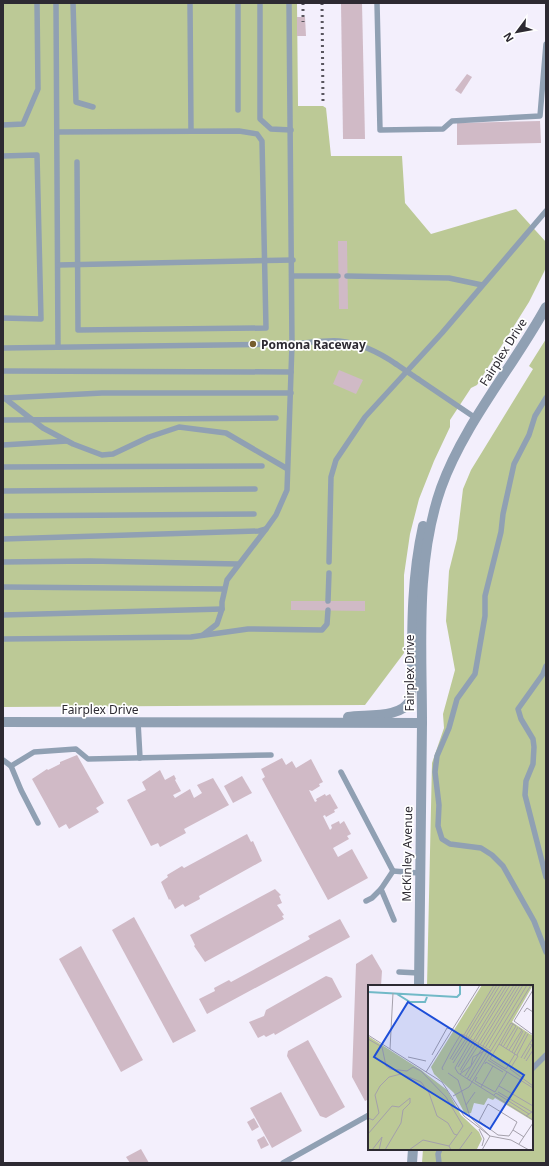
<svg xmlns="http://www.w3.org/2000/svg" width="549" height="1166" viewBox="0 0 549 1166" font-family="'Noto Sans',sans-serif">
	<rect width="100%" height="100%" fill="#f3effc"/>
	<g fill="#bcc996">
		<polygon points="3,3 297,3 298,106 323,106 326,108 331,156 402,156 405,203 431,234 516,209 546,242 546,267 544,272 529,302 477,385 471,388 450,420 450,427 434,461 419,499 410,534 404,575 404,653 365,705 3,707"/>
		<polygon points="546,339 546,1163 422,1163 423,1149 532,1149 532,986 427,986 432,763 444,728 443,714 455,670 446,621 449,571 457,539 463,489 471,470 533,369 529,366"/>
	</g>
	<g fill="#d0bac6">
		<polygon points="341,3 362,3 365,139 343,139"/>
		<polygon points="297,17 305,17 306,36 297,36"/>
		<polygon points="467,74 472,77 461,94 455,90"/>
		<polygon points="540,121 541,143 457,145 457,123"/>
		<polygon points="338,241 347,241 348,309 339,309"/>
		<polygon points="339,370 363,380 356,394 333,384"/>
		<polygon points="291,601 365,601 365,611 291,610"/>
		<polygon points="77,755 104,803 96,808 99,812 69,829 66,824 59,828 32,779 47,769 48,770 60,764 60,762"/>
		<polygon points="282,758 286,765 292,761 296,768 311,759 323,782 319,784 320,786 312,791 309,790 315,802 317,801 316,799 325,794 326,796 330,794 338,808 334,810 335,812 326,817 325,815 323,816 330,830 332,828 331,825 339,821 340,824 344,821 351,834 347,836 349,839 333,848 338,857 352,849 368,878 328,900 262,779 265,777 261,769"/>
		<polygon points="160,770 165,780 174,775 176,779 175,780 181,791 173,795 175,798 190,789 194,798 202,793 197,785 213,778 229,805 184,829 186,833 160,847 158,843 151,846 127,800 146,790 142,782"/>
		<polygon points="242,776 252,793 233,803 224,786"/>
		<polygon points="247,834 251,842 253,841 262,861 199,896 200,899 185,907 183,904 175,909 170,899 169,900 161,882 168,877 167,875 182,866 184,868"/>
		<polygon points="275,889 281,895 279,896 282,903 277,905 284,915 282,916 284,919 205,962 194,946 195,945 190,935"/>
		<polygon points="134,917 196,1031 173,1043 112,930"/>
		<polygon points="340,919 350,937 207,1014 199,999 215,991 214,988 229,980 231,982 310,939 308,936"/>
		<polygon points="81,946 143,1060 121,1072 59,959"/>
		<polygon points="372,954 382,971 381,986 369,986 369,1099 365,1101 352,1077 356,964"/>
		<polygon points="326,976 332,978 342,997 275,1035 274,1033 266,1037 264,1035 258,1038 249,1022 264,1016 266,1010"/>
		<polygon points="308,1040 345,1107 326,1118 320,1116 287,1056 288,1051"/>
		<polygon points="281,1092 302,1131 272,1148 250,1108"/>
		<polygon points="254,1118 259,1127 252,1131 247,1122"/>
		<polygon points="264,1136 269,1145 261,1149 257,1140"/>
		<polygon points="141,1149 149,1163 130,1163 126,1157"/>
	</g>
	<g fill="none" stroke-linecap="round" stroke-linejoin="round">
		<g stroke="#90a0b3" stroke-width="5.5">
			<polyline points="56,3 58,347"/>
			<polyline points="73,3 76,102 93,107"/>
			<polyline points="190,3 191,131"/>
			<polyline points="238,3 238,110"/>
			<polyline points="260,3 260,119 271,129 291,130"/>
			<polyline points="377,3 380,130 443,129 452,121 540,116 546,44"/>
			<polyline points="3,125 23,124 38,89 37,3"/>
			<polyline points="57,132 239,131 257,134 262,141 266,328 78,330 77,162"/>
			<polyline points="3,156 37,155 41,319 3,318"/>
			<polyline points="58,265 293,260"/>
			<polyline points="293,276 338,276"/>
			<polyline points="347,276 449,278 482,285"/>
			<path d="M 3,348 L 292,344 C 308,343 324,340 339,341 C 359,343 380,353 396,364"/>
			<polyline points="3,371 291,372"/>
			<polyline points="418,379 477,419"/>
			<polyline points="3,397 43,428 73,444 102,455 113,454 149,437 179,427 226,433 286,468"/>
			<polyline points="5,398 102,393 291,393"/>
			<polyline points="546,398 535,416 529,435 514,464 503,514 501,532 485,596 485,616 475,674 457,699 449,728 437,756 435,772 439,805 438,826 442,839 450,844 481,848 492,855 503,866 534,921 546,952"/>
			<polyline points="3,420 276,418"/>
			<polyline points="3,445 67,441"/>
			<polyline points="3,467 262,466"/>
			<polyline points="3,491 255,489"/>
			<polyline points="3,516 254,514"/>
			<polyline points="3,539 259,531 266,529 276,515 287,490 292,344 289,3"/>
			<polyline points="3,562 90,561 238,564"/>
			<polyline points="329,562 331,477 336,460 365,417 442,333 546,211"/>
			<polyline points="3,587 224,589"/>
			<polyline points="328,601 329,573"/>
			<polyline points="3,615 222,609"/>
			<polyline points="203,635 217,624 222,609 222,602 227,580 266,529"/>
			<polyline points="3,639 191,637 248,629 322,630 327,624 328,610"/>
			<polyline points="546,666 543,674 518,709 521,719 533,739 534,747 533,764 526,781 525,795 546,877"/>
			<polyline points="138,722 140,758"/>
			<polyline points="3,760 11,766 34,752 76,749 88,759 271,755"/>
			<polyline points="11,766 21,790 38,823"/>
			<polyline points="341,772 393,871"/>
			<polyline points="393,871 381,889 394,920"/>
			<polyline points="393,871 419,873"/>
			<polyline points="366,901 372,898 381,889"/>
			<polyline points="399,972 419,973"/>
			<polyline points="532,1069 546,1055"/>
			<polyline points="283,1163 369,1115"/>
			<polyline points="439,1163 438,1154 440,1149"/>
		</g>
		<g stroke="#90a0b3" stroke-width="10">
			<polyline points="419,986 422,723"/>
			<polyline points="412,1163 413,1149"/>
		</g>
		<g stroke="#90a0b3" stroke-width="10">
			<path d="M 348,717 C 365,714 402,719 410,700 C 411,696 411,691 412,687 C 412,632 411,580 423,526"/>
			<path d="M 3,722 L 422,723 C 422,646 415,562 441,488 C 464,424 513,367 546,307"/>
		</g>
		<g stroke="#59565f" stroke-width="3" stroke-dasharray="2 4" stroke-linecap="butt">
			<polyline points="303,3 303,22"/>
			<polyline points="322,3 323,103"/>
		</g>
		<polyline stroke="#90a0b3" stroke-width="5.5" points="396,364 418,379"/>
	</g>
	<circle fill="#765d2e" stroke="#fff" stroke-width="1.5" cx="253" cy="344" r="4"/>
	<g text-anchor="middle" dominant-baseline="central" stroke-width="3.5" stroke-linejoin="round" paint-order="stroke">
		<g font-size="12" font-weight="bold" fill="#2d2a32" stroke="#fff" text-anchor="start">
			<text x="261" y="344">Pomona Raceway</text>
		</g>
		<g font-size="12" fill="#2d2a32" stroke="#fff">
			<text transform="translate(503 352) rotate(-58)">Fairplex Drive</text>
			<text transform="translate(409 673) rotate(-90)">Fairplex Drive</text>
			<text x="100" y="709">Fairplex Drive</text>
			<text transform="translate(407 854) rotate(-89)">McKinley Avenue</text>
		</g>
	</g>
	<g transform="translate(368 985)">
		<rect width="165" height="165" fill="#f3effc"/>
		<path d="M 114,0 L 165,0 L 144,37 L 165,51 L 165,136 L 127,113 L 125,115 L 120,113 L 116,120 L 106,118 L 103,128 L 97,129 L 86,108 L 66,89 L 63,82 ZM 0,51 L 53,85 L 79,105 L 93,130 L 111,147 L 114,154 L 109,164 L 0,165 Z" fill="#bcc996"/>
		<path fill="none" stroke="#71b9c7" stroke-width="2" d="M 0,7 L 89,12 L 92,9 L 92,0M 29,9 L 42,17 L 57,17 L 59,12"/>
		<path fill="none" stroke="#a4a0ab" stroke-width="1" d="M 165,5 L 146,36 L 165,50M 156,27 L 159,23 L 165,27M 0,50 L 74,97 L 96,131 L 122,151M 98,51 L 129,0M 100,53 L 132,0M 0,54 L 14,62 L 18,81 L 22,84 L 39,86 L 45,82 L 53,86 L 78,112 L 95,141 L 89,150 L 86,149 L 80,138 L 69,131 L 61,108 L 53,97 L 33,89 L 21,92 L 12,101 L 7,110 L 11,128 L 5,135 L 0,133M 102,54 L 136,0M 103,55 L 87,83 L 90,88 L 165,135M 105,56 L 139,0M 107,57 L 142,0M 110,58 L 146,0M 131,59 L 143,38 L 145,39 L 133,60M 112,60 L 149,0M 115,61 L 152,0M 135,62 L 148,41 L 145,39M 117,63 L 155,0M 121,63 L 159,0M 22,64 L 25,8M 138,64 L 150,42M 141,65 L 154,45 L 151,43M 123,66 L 96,50 L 126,0M 144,67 L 155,46M 146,69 L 158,47M 147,69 L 138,84 L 122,74 L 131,59 L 150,71 L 142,84 L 165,101M 64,70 L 79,43 L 85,44M 149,70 L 160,49M 40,72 L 58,76M 153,73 L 165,53M 82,74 L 96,50M 156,74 L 164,60 L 162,59M 84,75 L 99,52M 120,75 L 165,103M 158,76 L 165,65M 85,78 L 101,53M 117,79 L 118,77 L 135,87M 90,82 L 106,56M 75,85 L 74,83 L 84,64 L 93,49 L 96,50M 92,85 L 108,58M 58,87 L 112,0M 93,87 L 111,59M 80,88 L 90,95 L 102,132 L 122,151M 92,89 L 103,81 L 105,72 L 120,64M 97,91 L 115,62M 109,92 L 107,96 L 127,107 L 139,87M 99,94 L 116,65M 101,96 L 120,65M 131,101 L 165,121M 113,102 L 125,81M 130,107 L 164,127 L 158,131M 126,110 L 128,108 L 161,129M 85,111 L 101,102 L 163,0M 98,120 L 107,107M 111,144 L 116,154 L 114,161M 145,145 L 149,137 L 120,119 L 111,136 L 130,150 L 141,151 L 145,145 L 156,152M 0,149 L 24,121 L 31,122 L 42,113 L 42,118 L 35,125 L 33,138 L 17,165M 151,159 L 165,138M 4,165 L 14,152 L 11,165M 41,165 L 55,155 L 81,161M 83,165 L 81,161 L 89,150M 91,165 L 104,147M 114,165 L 122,151 L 143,155 L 161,165"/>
		<path fill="#1d4ed8" fill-opacity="0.15" stroke="#1d4ed8" stroke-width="2" d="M 40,17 L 156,90 L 122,144 L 6,72 Z"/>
		<rect width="165" height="165" fill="none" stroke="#2d2a32" stroke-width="2"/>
	</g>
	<rect width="549" height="1166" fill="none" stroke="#2d2a32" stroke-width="8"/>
	<g transform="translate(517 32) rotate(238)" stroke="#ffffff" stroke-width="3" paint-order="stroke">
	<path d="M0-3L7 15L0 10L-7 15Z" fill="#2d2a32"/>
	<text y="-6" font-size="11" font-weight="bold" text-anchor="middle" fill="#2d2a32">N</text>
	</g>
</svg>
